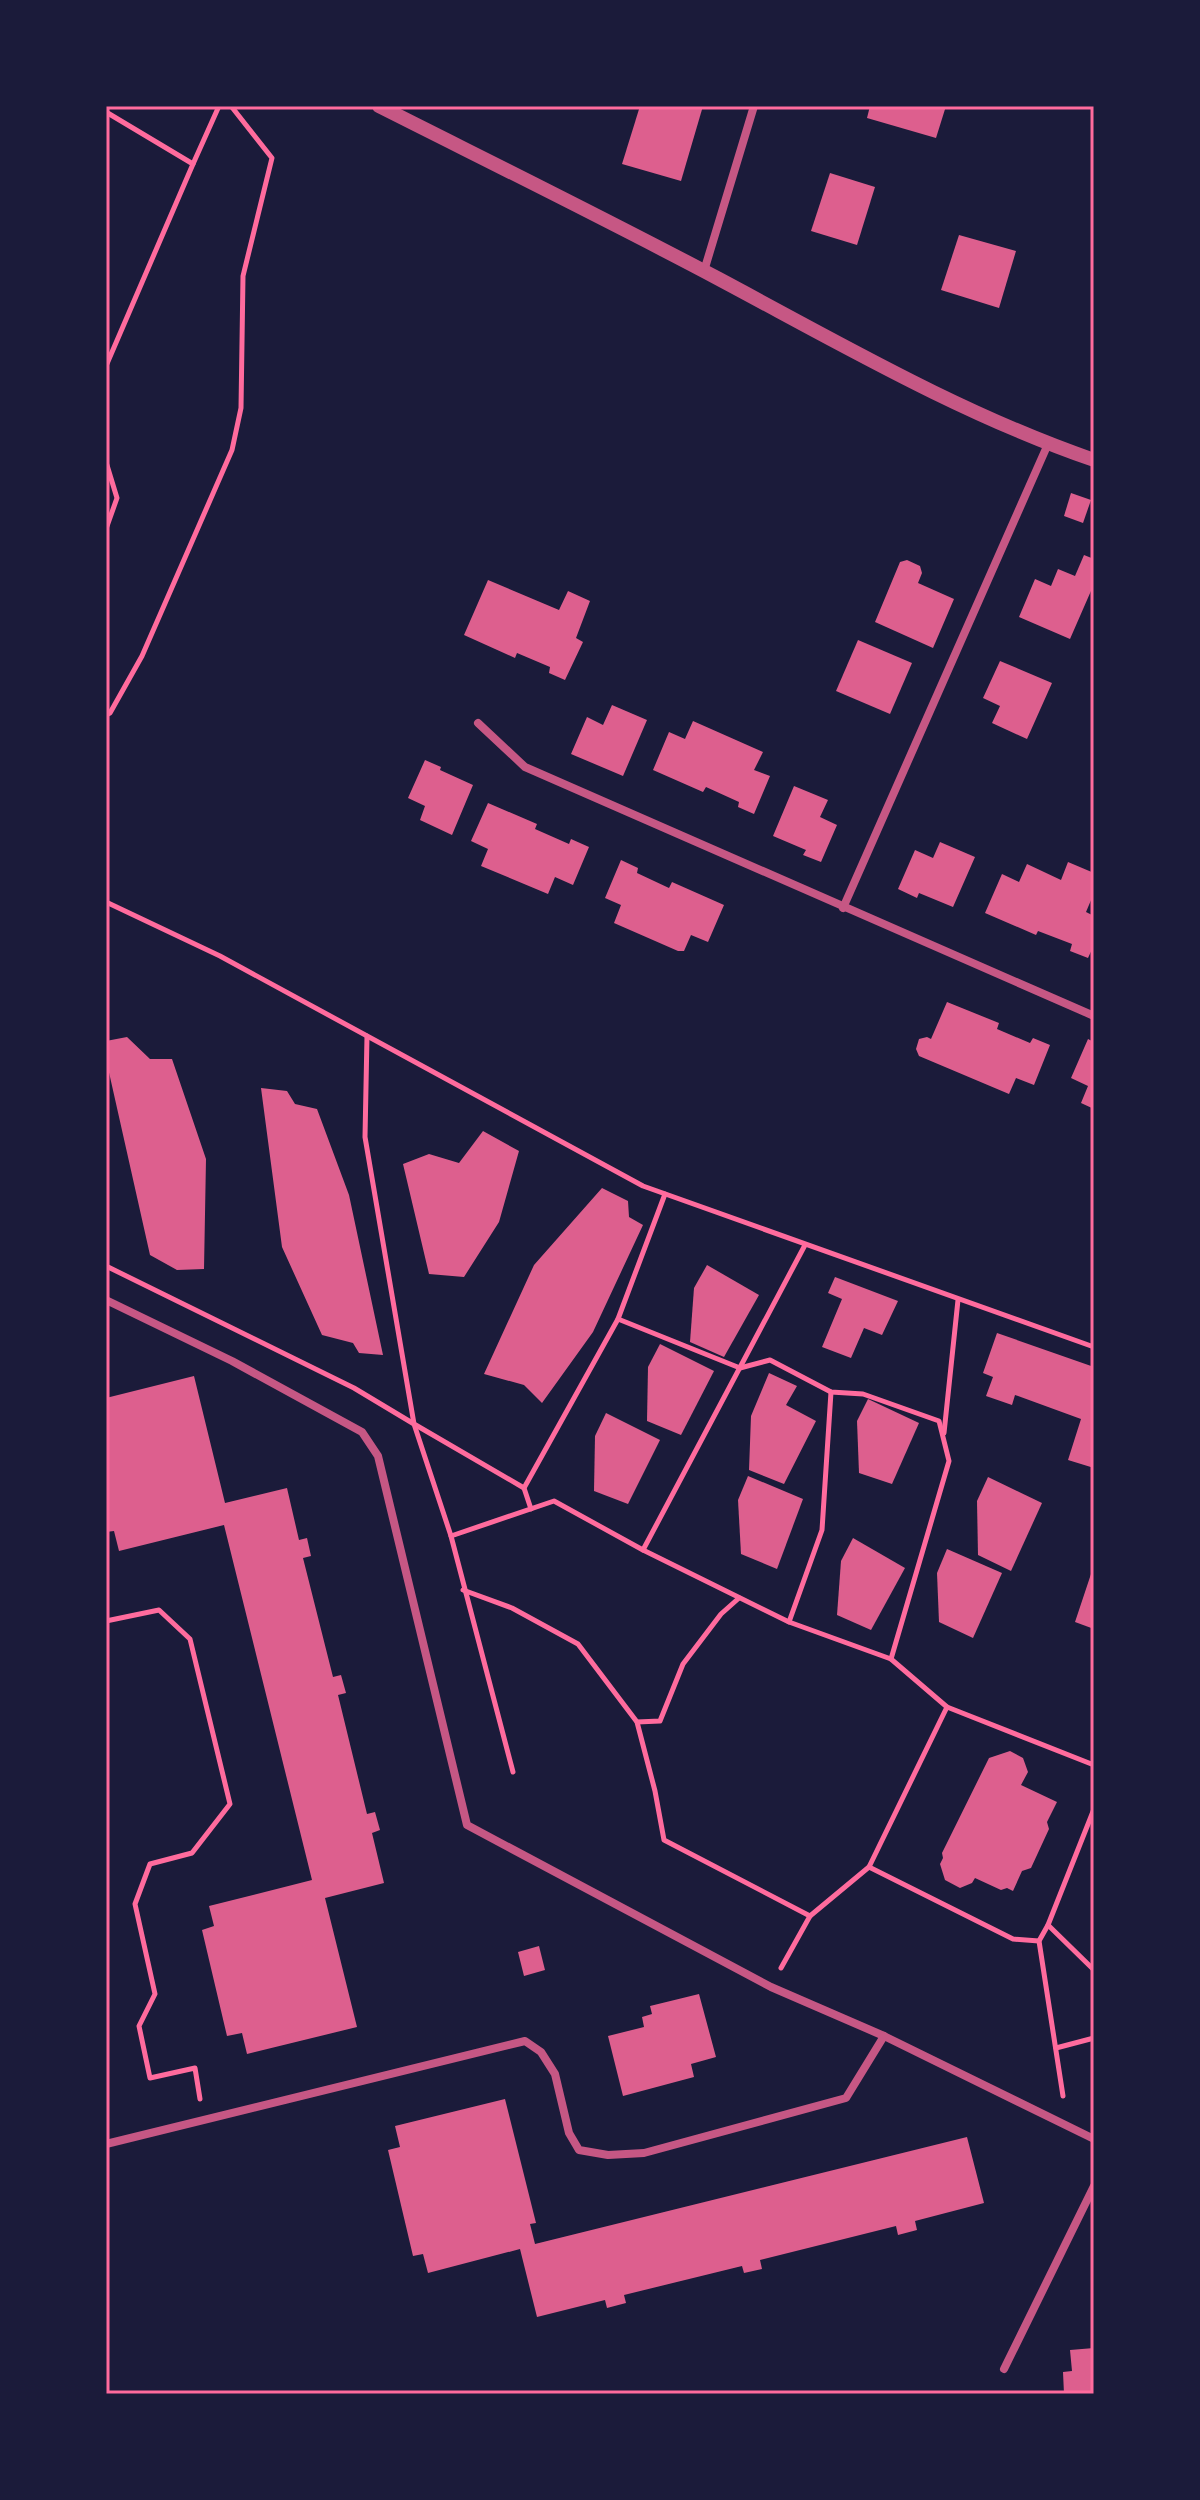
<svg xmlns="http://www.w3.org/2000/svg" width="1200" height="2500" viewBox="0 0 1200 2500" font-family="'Exo 2',sans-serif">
	<rect width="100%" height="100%" fill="#1b1b3a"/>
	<g fill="#dd5f8e">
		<polygon points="640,106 703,106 681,181 622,164"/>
		<polygon points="870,106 946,106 936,138 867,118"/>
		<polygon points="830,173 875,187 857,245 811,231"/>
		<polygon points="959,235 1016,251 999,308 941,290"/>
		<polygon points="1071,493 1091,500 1083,523 1064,516"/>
		<polygon points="1084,555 1094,559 1094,584 1070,639 1019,617 1035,579 1051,586 1058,569 1075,576"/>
		<polygon points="907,560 920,566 922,573 918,583 954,599 933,648 875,622 900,562"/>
		<polygon points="488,580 559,610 568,591 590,601 576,638 583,642 565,680 549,673 550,667 517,653 515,658 464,635"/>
		<polygon points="858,640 912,663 890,714 836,691"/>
		<polygon points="1000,661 1052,683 1027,739 992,723 1000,706 983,698"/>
		<polygon points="612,705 647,720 623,776 571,754 587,717 603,725"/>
		<polygon points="693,721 763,752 754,770 770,776 754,814 738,807 739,802 706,787 703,792 653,770 669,732 685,739"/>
		<polygon points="425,760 441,767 440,770 473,785 452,835 420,820 425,806 408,798"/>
		<polygon points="794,786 828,800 820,817 837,825 821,862 803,855 806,850 773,836"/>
		<polygon points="488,803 537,824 535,829 569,844 571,839 589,847 573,885 555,877 548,894 481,866 488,849 471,841"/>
		<polygon points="940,842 975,857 953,907 919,893 917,898 898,889 915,850 933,858"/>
		<polygon points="621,860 638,868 637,873 669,888 672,882 724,905 708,942 691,935 684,951 678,951 614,923 621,905 605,898"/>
		<polygon points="1068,862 1094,873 1094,893 1086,912 1094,916 1094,945 1088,958 1070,951 1072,944 1038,931 1036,935 985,913 1002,874 1019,882 1027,864 1061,880"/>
		<polygon points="947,1002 999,1023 997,1029 1030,1043 1033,1038 1050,1045 1034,1085 1016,1078 1009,1094 919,1056 916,1049 919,1039 927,1037 931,1039"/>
		<polygon points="127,1037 150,1059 172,1059 206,1159 204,1269 177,1270 150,1255 106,1059 106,1041"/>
		<polygon points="1088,1039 1094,1042 1094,1109 1081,1103 1088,1086 1071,1078"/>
		<polygon points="261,1088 287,1091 295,1104 317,1109 349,1195 383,1355 359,1353 353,1343 322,1335 282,1247"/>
		<polygon points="483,1131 519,1151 499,1222 464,1277 429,1274 403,1164 429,1154 459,1163"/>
		<polygon points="602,1188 628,1201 629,1217 643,1225 593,1332 542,1403 524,1385 484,1374 534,1265"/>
		<polygon points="707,1265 759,1295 724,1357 690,1342 694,1288"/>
		<polygon points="835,1277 898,1301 882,1335 864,1328 851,1358 822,1347 842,1299 828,1293"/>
		<polygon points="997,1333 1094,1367 1094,1468 1068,1460 1081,1419 1015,1395 1012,1405 986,1396 993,1377 983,1373"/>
		<polygon points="660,1344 714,1371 681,1435 647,1421 648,1367"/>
		<polygon points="769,1373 797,1386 786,1405 816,1421 784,1484 749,1470 751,1416"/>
		<polygon points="194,1376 225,1503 287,1488 299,1540 307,1538 311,1556 303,1558 333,1677 341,1675 346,1693 338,1695 367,1814 375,1812 380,1830 372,1833 384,1883 325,1898 357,2027 247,2054 242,2033 227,2036 202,1930 214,1926 209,1906 312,1880 224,1525 119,1551 114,1531 106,1532 106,1398"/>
		<polygon points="868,1399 919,1423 892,1484 859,1473 857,1421"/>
		<polygon points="606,1413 660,1440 628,1504 594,1491 595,1436"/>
		<polygon points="748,1476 803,1499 777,1569 741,1554 738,1500"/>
		<polygon points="988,1477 1042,1503 1011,1571 978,1555 977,1501"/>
		<polygon points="853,1538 905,1568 871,1630 837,1615 841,1561"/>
		<polygon points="947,1549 1002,1573 973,1638 939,1622 937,1573"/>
		<polygon points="1093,1568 1094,1568 1094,1629 1075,1622"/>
		<polygon points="1010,1751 1023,1758 1028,1772 1021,1785 1057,1802 1047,1822 1049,1829 1031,1868 1022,1871 1013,1891 1007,1888 1001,1890 975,1878 972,1883 960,1888 945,1880 940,1864 943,1858 942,1853 989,1758"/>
		<polygon points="539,1946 545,1970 524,1976 518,1952"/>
		<polygon points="699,1994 716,2057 691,2064 694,2077 623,2096 608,2036 644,2027 642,2017 652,2014 650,2006"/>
		<polygon points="505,2099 536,2223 530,2224 535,2244 967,2137 984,2203 915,2221 917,2230 898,2235 896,2226 760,2260 762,2269 744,2273 742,2266 624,2295 626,2303 607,2308 605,2300 537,2317 520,2249 428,2273 423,2254 413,2256 388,2150 400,2147 395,2126"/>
		<polygon points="1094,2348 1094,2394 1064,2394 1063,2372 1072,2371 1070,2350"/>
	</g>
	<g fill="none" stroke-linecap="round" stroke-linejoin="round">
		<g stroke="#ff6b9d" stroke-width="5">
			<polyline points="106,112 193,164 106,366"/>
			<polyline points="193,164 219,106"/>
			<polyline points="106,462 117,498 106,529"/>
			<polyline points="106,715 110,713 142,656 232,450 241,408 243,276 272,158 231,106"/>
			<polyline points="106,902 220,956 643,1186 1094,1347"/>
			<polyline points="367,1036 365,1137 414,1424 524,1488"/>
			<polyline points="106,1266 354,1388 414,1424 451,1536 513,1772"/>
			<polyline points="618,1319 740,1368 770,1360 831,1392 863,1394 939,1421 949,1461 891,1659"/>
			<polyline points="944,1433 958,1300"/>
			<polyline points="531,1509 524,1488 618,1319 665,1194"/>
			<polyline points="451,1536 554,1501 643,1550 789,1622 891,1659 947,1707 869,1867 810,1916 781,1968"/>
			<polyline points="643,1550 805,1245"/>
			<polyline points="463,1590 512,1608 578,1644 637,1722 655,1791 664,1840 810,1916"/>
			<polyline points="106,1621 159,1610 190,1639 230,1804 192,1853 150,1864 135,1904 155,1994 139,2026 150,2078 195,2068 200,2099"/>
			<polyline points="789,1622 822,1530 831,1392"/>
			<polyline points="947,1707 1094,1765"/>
			<polyline points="637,1722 660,1721 683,1664 721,1614 739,1598"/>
			<polyline points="1094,1809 1048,1925 1094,1970"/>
			<polyline points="869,1867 1013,1939 1039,1941"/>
			<polyline points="1048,1925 1039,1941 1063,2096"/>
			<polyline points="1056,2048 1094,2038"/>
		</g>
		<g stroke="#c65784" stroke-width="8">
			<polyline points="704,271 754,106"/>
			<polyline points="478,723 525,767 1094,1016"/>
			<polyline points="843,908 1048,444"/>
			<polyline points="106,1300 232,1361 362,1432 378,1456 467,1825 771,1987 884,2036 1094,2139"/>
			<polyline points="106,2144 525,2041 541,2052 555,2074 569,2133 579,2150 608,2155 644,2153 846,2098 884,2036"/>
			<polyline points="1004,2369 1094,2186"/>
		</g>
		<path stroke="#c65784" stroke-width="14" d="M 379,106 C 492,163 606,219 719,279 C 841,344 963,415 1094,460"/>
	</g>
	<rect width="1200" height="2500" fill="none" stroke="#1b1b3a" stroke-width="216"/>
	<rect x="108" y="108" width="984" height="2284" fill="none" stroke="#ff6b9d" stroke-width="3"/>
</svg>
